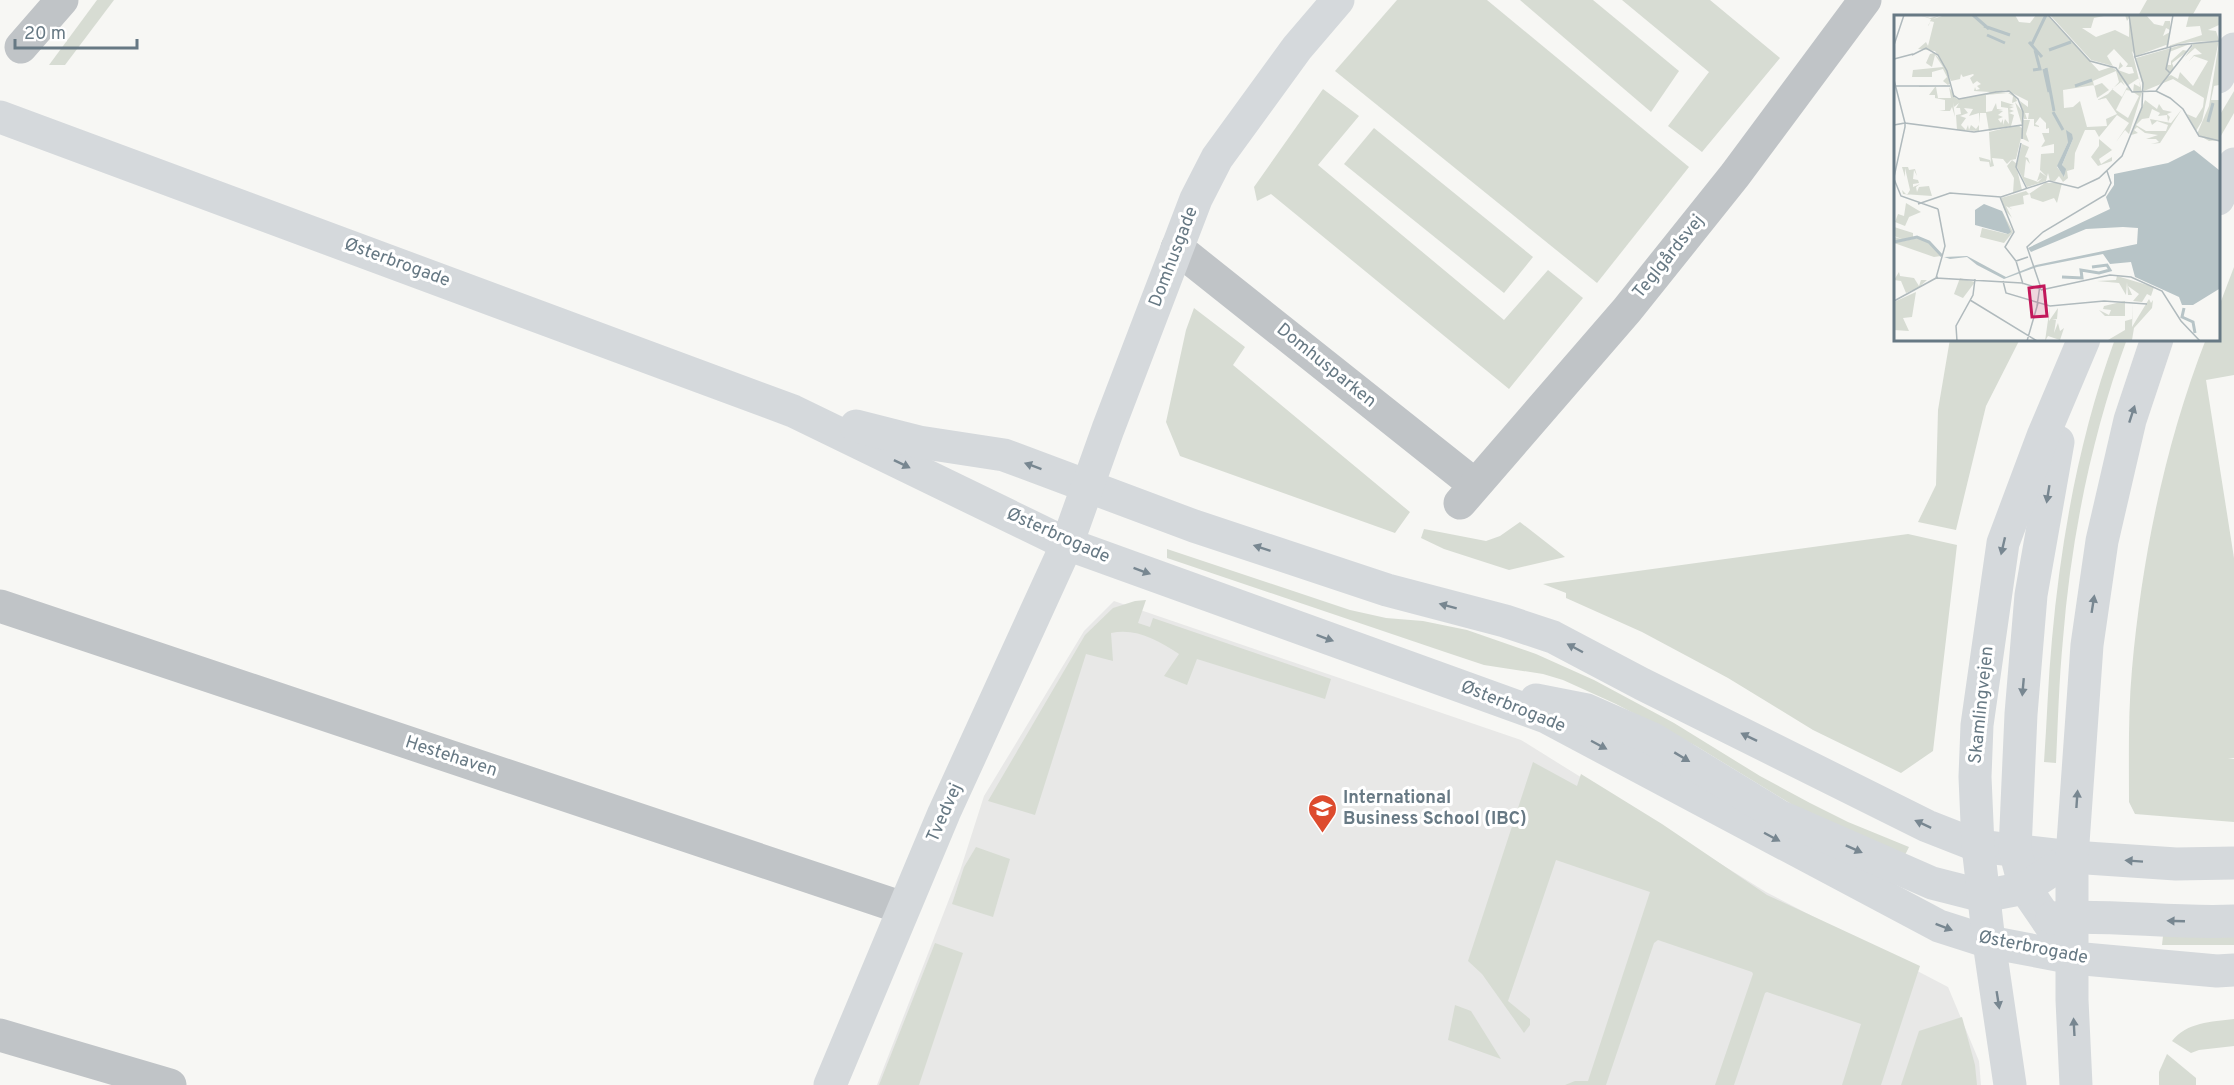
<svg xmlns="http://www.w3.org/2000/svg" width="2234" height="1085" viewBox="0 0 2234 1085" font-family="Overpass,sans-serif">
	<rect width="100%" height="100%" fill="#f7f7f4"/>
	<polygon fill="#e8e8e7" points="1114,601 1521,740 1766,892 1948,987 1979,1061 1981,1085 877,1085 960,871 984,796 1084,631"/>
	<g fill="#d7dcd3">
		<polygon points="97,0 114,0 65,65 49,65"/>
		<polygon points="1397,0 1487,0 1689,167 1597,283 1335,71"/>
		<polygon points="1520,0 1593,0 1679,71 1651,112"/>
		<polygon points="1622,0 1710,0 1780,58 1702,152 1668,126 1709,72"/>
		<polygon points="2147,0 2201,0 2192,16 2138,16"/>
		<polygon points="1323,89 1359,116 1318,165 1504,320 1548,270 1583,298 1509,389 1271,194 1257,201 1254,187"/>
		<polygon points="2234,91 2234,113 2218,141 2218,118"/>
		<polygon points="1374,128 1533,257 1504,293 1344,164"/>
		<path d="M 2234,267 L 2234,375 L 2206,380 L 2234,558 L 2234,758 L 2228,759 L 2234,759 L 2234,822 L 2135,814 L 2129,802 C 2129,758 2128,713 2132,669 C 2142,557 2165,444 2206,339 L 2218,339 L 2218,309 Z"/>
		<polygon points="1194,308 1245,347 1233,365 1410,512 1395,533 1180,456 1166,422 1186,330"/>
		<polygon points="1950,339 2020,339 1986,406 1956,530 1918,522 1936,485 1938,410"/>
		<path d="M 2115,339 L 2127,339 C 2092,434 2071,538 2063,639 C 2059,680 2058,721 2056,763 L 2044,762 C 2047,721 2048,680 2052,639 C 2061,538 2080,434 2115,339 Z"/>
		<polygon points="1520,522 1565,557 1509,570 1444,549 1421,538 1424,529 1486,541 1500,536"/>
		<polygon points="1908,534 1957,545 1933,751 1901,773 1813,730 1728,678 1642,632 1566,598 1566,593 1543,584"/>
		<polygon points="1167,549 1350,610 1386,618 1423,621 1467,630 1536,654 1594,680 1674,723 1760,776 1810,803 1848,822 1909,847 1904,857 1796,807 1696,746 1616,704 1563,680 1543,674 1484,665 1445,652 1167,558"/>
		<path d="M 1146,600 L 1138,623 L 1150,627 L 1153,618 L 1331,679 L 1325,699 L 1197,659 L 1187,685 L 1164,676 L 1179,654 C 1157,640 1137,628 1111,633 L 1113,661 L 1086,654 L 1035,815 L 988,801 L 1085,635 L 1113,608 L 1135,601 Z"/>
		<polygon points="1533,762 1577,786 1581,774 1662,824 1767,895 1920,966 1881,1085 1842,1085 1861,1024 1767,992 1765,993 1734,1085 1715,1085 1753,974 1752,972 1658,940 1654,943 1606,1085 1565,1085 1575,1081 1588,1081 1650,892 1556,860 1508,1001 1530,1019 1530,1025 1524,1033 1482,974 1468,961"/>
		<polygon points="976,847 1010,859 993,917 952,904 964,867"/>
		<polygon points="2234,935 2234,945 2162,945 2163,936"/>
		<polygon points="935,943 963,953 919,1085 879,1085"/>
		<polygon points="1455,1005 1471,1011 1501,1059 1448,1040"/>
		<polygon points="1962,1017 1975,1065 1977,1085 1901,1085 1919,1031"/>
		<path d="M 2234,1019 L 2234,1046 L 2199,1050 L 2191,1053 L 2172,1041 C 2187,1022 2211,1022 2234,1019 Z"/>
		<polygon points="2167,1054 2196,1078 2196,1085 2159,1085 2159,1072"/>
	</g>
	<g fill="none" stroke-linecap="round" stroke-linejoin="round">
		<g stroke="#c0c4c7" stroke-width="33">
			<polyline points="21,47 62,0"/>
			<polyline points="1177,248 1475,485"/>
			<polyline points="1460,503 1627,310 1735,175 1865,0"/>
			<polyline points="0,606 903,908"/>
			<polyline points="0,1035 170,1085"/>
		</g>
		<g stroke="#d5d9dc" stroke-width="33">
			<polyline points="2218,77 2234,49"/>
			<polyline points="0,117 793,411 1067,544 1546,717 1939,926 1989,942 2073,958 2217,971 2234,970"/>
			<polyline points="2218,199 2234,164"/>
			<polyline points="856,426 919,442 1004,455 1194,526 1387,590 1505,621 1553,637 1642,684 1927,826 1978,846 2072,857 2176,864 2234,863"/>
			<polyline points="2058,442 2031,595 2021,714 2015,850 2025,888 2073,958"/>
			<polyline points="1536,700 1587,710 1653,739 1779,816 1932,883 1983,896 2025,888 2072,857"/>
			<path d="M 2052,918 C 2112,914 2173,924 2234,921"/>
			<polyline points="830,1085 944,813 1067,544 1108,429 1196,199 1217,158 1297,48 1338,0"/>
			<polyline points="2010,1085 1989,942 1978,846 1975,777 1977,725 2003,543 2043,436 2084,339"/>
			<polyline points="2076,1085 2072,1000 2072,857 2087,645 2102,541 2130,420 2157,339"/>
		</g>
	</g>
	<defs><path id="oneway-solid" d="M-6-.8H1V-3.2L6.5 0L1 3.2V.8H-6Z" transform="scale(1.5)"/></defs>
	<g fill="#788791">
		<use href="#oneway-solid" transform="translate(2132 414) rotate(-72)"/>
		<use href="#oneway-solid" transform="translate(902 464) rotate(26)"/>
		<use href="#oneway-solid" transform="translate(1033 466) rotate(-160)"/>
		<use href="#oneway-solid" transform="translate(2048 494) rotate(99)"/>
		<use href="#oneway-solid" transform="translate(2003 546) rotate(103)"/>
		<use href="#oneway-solid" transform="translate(1262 548) rotate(-162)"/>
		<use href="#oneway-solid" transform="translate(1142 571) rotate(20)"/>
		<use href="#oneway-solid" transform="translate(2093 604) rotate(-81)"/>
		<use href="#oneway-solid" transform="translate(1448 606) rotate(-165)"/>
		<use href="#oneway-solid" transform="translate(1325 638) rotate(20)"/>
		<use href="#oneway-solid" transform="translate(1575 648) rotate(-152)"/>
		<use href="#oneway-solid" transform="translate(2023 687) rotate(95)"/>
		<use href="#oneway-solid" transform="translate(1749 737) rotate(-154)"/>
		<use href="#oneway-solid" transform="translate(1599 745) rotate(28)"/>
		<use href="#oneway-solid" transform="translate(1682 757) rotate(31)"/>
		<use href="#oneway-solid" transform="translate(2077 799) rotate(-86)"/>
		<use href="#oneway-solid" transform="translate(1923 824) rotate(-155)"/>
		<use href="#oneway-solid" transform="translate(1772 837) rotate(28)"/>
		<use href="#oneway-solid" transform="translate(1854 849) rotate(24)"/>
		<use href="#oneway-solid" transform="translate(2134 861) rotate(-176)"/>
		<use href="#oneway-solid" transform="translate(2176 921) rotate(-178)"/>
		<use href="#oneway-solid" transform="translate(1944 927) rotate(21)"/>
		<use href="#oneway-solid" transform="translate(1998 1000) rotate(81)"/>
		<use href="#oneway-solid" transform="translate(2074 1027) rotate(-93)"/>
	</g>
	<defs>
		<symbol id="university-pin" viewBox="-11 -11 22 30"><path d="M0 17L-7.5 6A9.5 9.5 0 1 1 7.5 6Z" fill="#dd4b2e" stroke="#fff"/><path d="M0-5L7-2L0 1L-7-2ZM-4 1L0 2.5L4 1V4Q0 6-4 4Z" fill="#fff"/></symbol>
	</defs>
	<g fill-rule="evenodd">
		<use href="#university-pin" x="1306" y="792" width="33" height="45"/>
	</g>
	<g text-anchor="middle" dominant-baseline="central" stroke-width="6" stroke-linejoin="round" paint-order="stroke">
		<g font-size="18" fill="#677984" stroke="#fff">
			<text transform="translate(1174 257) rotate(-69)">Domhusgade</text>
			<text transform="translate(1669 257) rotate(-51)">Teglgårdsvej</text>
			<text transform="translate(397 263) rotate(20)">Østerbrogade</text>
			<text transform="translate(1326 366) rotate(39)">Domhusparken</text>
			<text transform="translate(1058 536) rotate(24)">Østerbrogade</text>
			<text transform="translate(1982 705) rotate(-84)">Skamlingvejen</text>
			<text transform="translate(1513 707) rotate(22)">Østerbrogade</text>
			<text transform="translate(451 757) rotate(18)">Hestehaven</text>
			<text transform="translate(945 813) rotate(-66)">Tvedvej</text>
			<text transform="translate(2033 948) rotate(11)">Østerbrogade</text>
		</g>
		<g font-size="18" font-weight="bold" fill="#677984" stroke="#fff" text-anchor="start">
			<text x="1343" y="798">International<tspan x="1343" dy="21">Business School (IBC)</tspan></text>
		</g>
	</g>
	<g transform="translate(1894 15)">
		<rect width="326" height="326" fill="#f7f7f4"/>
		<path d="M 25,0 L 36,3 L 47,0 L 39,4 L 51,0 L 121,0 L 125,7 L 136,8 L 142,0 L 153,0 L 205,56 L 217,52 L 224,56 L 226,47 L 229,51 L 224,55 L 235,59 L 240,58 L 238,52 L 232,52 L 234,49 L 220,34 L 213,41 L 219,51 L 197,45 L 156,0 L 210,1 L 200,3 L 197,13 L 188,13 L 202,22 L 221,15 L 235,22 L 235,3 L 233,6 L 231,0 L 225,0 L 252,0 L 260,9 L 269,11 L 271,6 L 276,6 L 276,15 L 272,13 L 269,21 L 276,17 L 274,31 L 308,20 L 306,11 L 292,12 L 295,0 L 325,0 L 325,10 L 314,15 L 322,16 L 325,25 L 308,106 L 302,116 L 293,99 L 302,103 L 309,92 L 310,83 L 279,64 L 250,76 L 242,43 L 291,29 L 321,26 L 297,27 L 274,31 L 272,30 L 242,41 L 238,36 L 248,77 L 235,119 L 231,115 L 222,127 L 235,108 L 223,100 L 205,122 L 201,115 L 191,115 L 181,138 L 180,154 L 173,156 L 174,163 L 169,167 L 165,161 L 161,166 L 156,166 L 154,158 L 152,166 L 133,172 L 122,150 L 128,175 L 119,178 L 120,163 L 113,151 L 118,145 L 123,149 L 128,129 L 135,132 L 131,142 L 134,143 L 136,149 L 132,144 L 130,162 L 144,167 L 148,163 L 143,166 L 146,157 L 153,162 L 146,155 L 147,139 L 160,138 L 160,129 L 147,132 L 151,126 L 148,118 L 155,118 L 155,113 L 152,114 L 152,108 L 146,102 L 141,109 L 145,111 L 145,112 L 140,111 L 140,104 L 134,104 L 135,98 L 131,98 L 133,104 L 130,104 L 128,98 L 128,105 L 136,105 L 132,119 L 135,127 L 127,123 L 122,144 L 117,145 L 113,149 L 109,144 L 98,143 L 100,151 L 96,152 L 95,147 L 86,146 L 85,142 L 96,145 L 97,149 L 95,117 L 124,110 L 129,114 L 121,87 L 128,96 L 126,86 L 134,92 L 134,86 L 112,75 L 103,77 L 116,78 L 121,81 L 123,86 L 118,88 L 119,81 L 114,78 L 92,80 L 92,97 L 98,96 L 102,88 L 103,94 L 109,94 L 104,95 L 109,96 L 104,100 L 109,102 L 104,104 L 107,108 L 109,104 L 109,110 L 111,104 L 115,109 L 114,93 L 107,92 L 107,86 L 120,90 L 115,91 L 120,92 L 115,94 L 120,96 L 115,98 L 120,100 L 117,111 L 95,116 L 92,98 L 86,98 L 86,109 L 85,98 L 75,101 L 79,94 L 70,93 L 74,98 L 66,101 L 72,103 L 67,110 L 72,115 L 74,110 L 75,115 L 77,110 L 82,114 L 85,110 L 85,116 L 89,116 L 63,115 L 62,100 L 67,99 L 66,93 L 62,93 L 65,88 L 60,92 L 59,87 L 61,102 L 58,92 L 56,96 L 45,96 L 51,95 L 51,85 L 41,83 L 41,80 L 35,80 L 41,72 L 25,72 L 25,71 L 46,72 L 42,72 L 44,83 L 57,83 L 55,72 L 63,84 L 93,79 L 96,77 L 80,76 L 81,72 L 82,75 L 86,74 L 83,71 L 87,69 L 83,66 L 79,69 L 76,63 L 80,60 L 79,59 L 69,62 L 67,59 L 66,64 L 57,66 L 53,56 L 56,69 L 51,71 L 44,71 L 54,70 L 49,66 L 53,62 L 49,54 L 38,57 L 38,62 L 18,62 L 19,55 L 49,52 L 41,40 L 38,52 L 32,48 L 36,39 L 40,38 L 46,44 L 41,36 L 24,34 L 32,27 L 34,31 L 40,7 L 36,6 L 35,10 L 34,11 L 37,4 ZM 296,29 L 299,30 L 291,42 L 301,33 L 308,39 L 300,40 L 295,46 L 300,41 L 314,46 L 299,71 L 286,57 L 284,64 L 277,60 L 273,62 L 280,53 L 278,48 L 294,36 L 289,35 L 277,46 L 277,50 L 274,50 L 275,37 ZM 222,56 L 225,67 L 214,79 L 203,85 L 212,83 L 223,99 L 212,104 L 213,111 L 193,112 L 186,86 L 179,92 L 170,93 L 169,75 L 200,70 L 203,83 L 215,75 L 208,68 L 200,71 L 199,66 ZM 245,63 L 246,72 L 240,69 L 239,77 L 245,81 L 234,103 L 222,95 L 232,75 L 238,76 L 233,72 L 228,82 L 218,74 L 227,67 L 231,71 L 227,64 L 233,71 ZM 174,117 L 179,124 L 168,150 L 171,162 L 163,152 L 174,127 ZM 325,27 L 325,70 L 320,71 L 317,85 L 325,85 L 325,125 L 315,126 L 303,119 L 315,91 ZM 251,85 L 263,94 L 265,89 L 269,95 L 278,97 L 273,99 L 276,102 L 274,107 L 273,100 L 264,101 L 266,98 L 258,94 L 255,103 L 248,104 L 242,110 L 252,116 L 272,116 L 274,110 L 263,106 L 258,110 L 256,104 L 277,108 L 288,94 L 266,128 L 257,129 L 265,127 L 262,124 L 252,124 L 264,120 L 251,118 L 243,112 L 240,115 L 244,118 L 237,120 ZM 205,124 L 218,135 L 221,133 L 205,144 L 207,149 L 218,142 L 218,146 L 204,151 L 197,142 L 205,131 ZM 8,152 L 14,152 L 15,155 L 21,154 L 23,161 L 20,155 L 19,164 L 14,163 L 24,165 L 25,168 L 19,169 L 19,172 L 26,169 L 22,172 L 23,177 L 25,172 L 35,171 L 38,181 L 9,179 L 8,175 L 13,180 L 16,175 L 11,153 L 11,162 ZM 151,168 L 168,168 L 163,188 L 160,183 L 149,187 L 137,183 L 136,179 L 129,181 L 130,189 L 115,192 L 119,195 L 112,191 L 118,203 L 110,194 L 107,183 L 132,176 L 135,179 ZM 12,188 L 27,197 L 15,202 L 11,211 L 1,207 L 4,199 L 10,201 ZM 108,196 L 119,217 L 110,228 L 86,222 L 88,213 L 113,219 ZM 0,212 L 19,218 L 19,224 L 0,226 L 0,222 L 8,224 L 0,221 ZM 24,223 L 35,228 L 47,241 L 40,242 L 0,228 ZM 5,257 L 6,261 L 20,263 L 25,271 L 27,265 L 33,265 L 24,273 L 12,278 L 7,266 L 0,265 ZM 223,261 L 260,272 L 257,281 L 253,279 L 248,287 L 239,286 L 245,279 L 234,271 L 238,280 L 234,280 L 233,267 L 232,280 L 225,268 L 203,266 L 222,265 ZM 66,263 L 81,267 L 69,283 L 60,279 ZM 22,277 L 18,302 L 9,303 L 15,316 L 0,315 L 0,287 ZM 255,284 L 257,288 L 259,285 L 258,293 L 240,313 L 238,325 L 214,325 L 231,315 L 231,306 L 238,304 L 239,288 L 238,312 ZM 231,286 L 231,301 L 211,301 L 205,295 L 215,300 L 217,295 L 209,294 L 210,291 ZM 156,291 L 155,306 L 164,293 L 163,304 L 158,305 L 162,305 L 160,318 L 164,308 L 166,316 L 170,313 L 166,325 L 154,321 L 151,326 Z" fill="#d7dcd3" fill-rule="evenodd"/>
		<path d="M 172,115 L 178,119 L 179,124 L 168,150 L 172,154 L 170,162 L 163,151 L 174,127 ZM 300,135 L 325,155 L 325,274 L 299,290 L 288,290 L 285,282 L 241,262 L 237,247 L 216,249 L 209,239 L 143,252 L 110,264 L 83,250 L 73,242 L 56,244 L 50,242 L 73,241 L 112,262 L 142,250 L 243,229 L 244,213 L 229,212 L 192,214 L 137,237 L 134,233 L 216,194 L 212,182 L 220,170 L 220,159 L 274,148 ZM 90,189 L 108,196 L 117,217 L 114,219 L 81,210 L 81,195 Z" fill="#b7c4c7"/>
		<path fill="none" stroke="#b7c4c7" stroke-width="3" d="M 79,0 L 95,14M 90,11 L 116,20M 93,20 L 111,28M 135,27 L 148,42M 138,29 L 152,0M 155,35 L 177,27M 152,53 L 160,96M 150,54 L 155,77M 139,55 L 146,54 L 141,35M 181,71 L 198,65M 159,97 L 169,115M 314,107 L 319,88M 0,227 L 23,222 L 35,227 L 48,241M 168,262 L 188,263 L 187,255 L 205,258 L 216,255 L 213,250 L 198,252M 290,293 L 288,302 L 299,307 L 301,318"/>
		<path fill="none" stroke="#b0babd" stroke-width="1.5" d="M 154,0 L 196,46 L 222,53 L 238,77 L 262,76 L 276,83 L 289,94 L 305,121 L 326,126M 235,0 L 241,42M 0,30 L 10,0M 273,33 L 279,0M 18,40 L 32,33 L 44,40 L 53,56 L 60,82M 240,42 L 283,30 L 326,26M 0,44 L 19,39M 276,58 L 272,54 L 277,31M 0,65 L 11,108 L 80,117 L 128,110M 0,71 L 56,71M 262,76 L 298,30M 101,77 L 115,76 L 124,84 L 129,97 L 128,124M 59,80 L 65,84 L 102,77M 0,110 L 11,108 L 11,112 L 0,162M 127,128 L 122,152 L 133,174M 0,164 L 7,181 L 44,194M 106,182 L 120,217 L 111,232 L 122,246 L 134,242M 24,189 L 56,178 L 107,182 L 155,166 L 184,173 L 205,163 L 228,141 L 248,92 L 249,68 L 241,42M 44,194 L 51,231 L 42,263 L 128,268 L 147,274M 122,246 L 129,269M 109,266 L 112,278 L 156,291 L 210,286 L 253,289M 147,275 L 216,260 L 237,262 L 268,276 L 287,306 L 306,326M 76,285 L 143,326M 0,286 L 44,262M 143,291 L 146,270 L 133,232 L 149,217 L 211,180 L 217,168 L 213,156M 63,326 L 62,311 L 79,280 L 81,264M 133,326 L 144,288"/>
		<path fill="#c2185b" fill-opacity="0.15" stroke="#c2185b" stroke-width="3" d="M 150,271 L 153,301 L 138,302 L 135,273 Z"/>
		<rect width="326" height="326" fill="none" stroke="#677984" stroke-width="3"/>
	</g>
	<path d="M15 39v9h122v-9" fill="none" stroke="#677984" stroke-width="3"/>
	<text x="24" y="39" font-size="18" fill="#677984" stroke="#ffffff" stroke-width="4.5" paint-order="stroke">20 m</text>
</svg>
